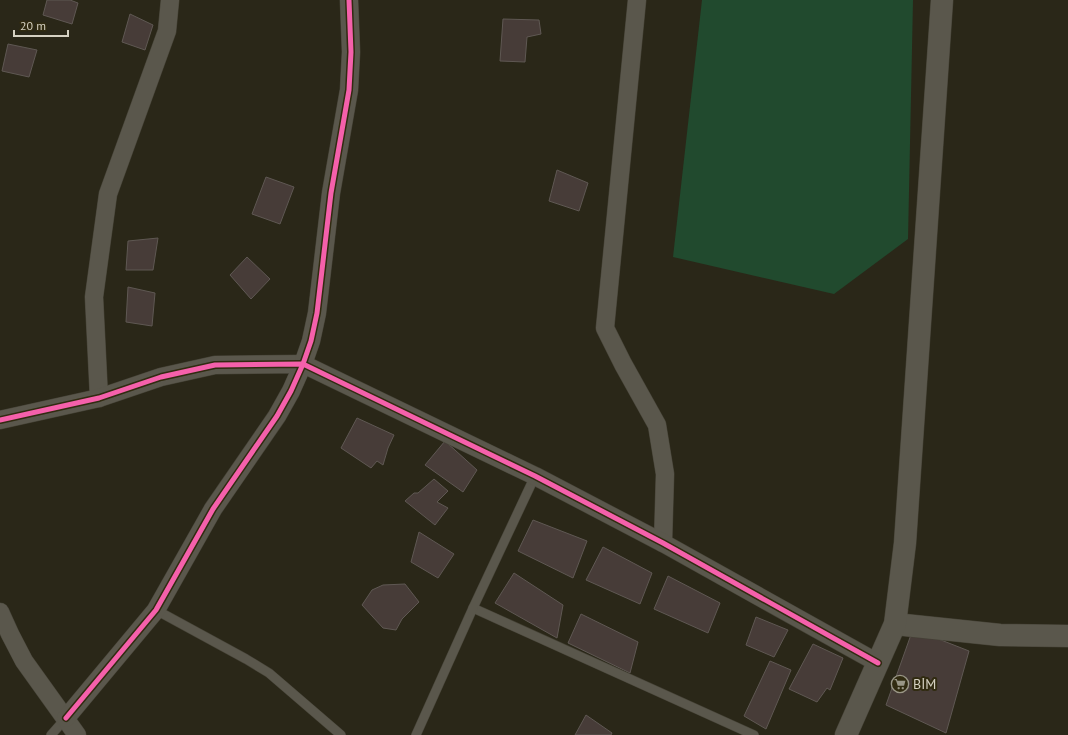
<svg xmlns="http://www.w3.org/2000/svg" width="1068" height="735" viewBox="0 0 1068 735" font-family="'PT Sans',sans-serif">
	<rect width="100%" height="100%" fill="#2a2718"/>
	<polygon fill="#214a2e" points="702,0 913,0 908,239 834,294 673,257"/>
	<g fill="#473c38" stroke="#5f5853">
		<polygon points="47,0 70,0 78,3 72,24 43,15"/>
		<polygon points="130,14 153,25 145,50 122,42"/>
		<polygon points="503,19 539,20 541,34 527,37 525,62 500,61"/>
		<polygon points="8,44 37,50 29,77 2,71"/>
		<polygon points="557,170 588,183 579,211 549,201"/>
		<polygon points="266,177 294,187 280,224 252,214"/>
		<polygon points="158,238 153,270 126,270 128,241"/>
		<polygon points="247,257 270,279 251,299 230,275"/>
		<polygon points="128,287 155,293 152,326 126,322"/>
		<polygon points="357,418 394,435 388,448 383,465 377,461 371,468 341,448"/>
		<polygon points="445,441 477,470 463,492 425,465"/>
		<polygon points="434,479 448,491 437,502 448,508 435,525 405,501 414,493 418,493"/>
		<polygon points="533,520 587,541 573,578 518,551"/>
		<polygon points="419,532 454,554 438,578 411,562"/>
		<polygon points="603,547 652,573 640,604 586,580"/>
		<polygon points="514,573 563,605 557,638 495,603"/>
		<polygon points="668,576 720,603 708,633 654,609"/>
		<polygon points="405,584 419,602 402,619 396,630 383,628 362,605 372,590 383,585"/>
		<polygon points="581,614 638,642 630,673 568,643"/>
		<polygon points="756,617 788,630 774,657 746,645"/>
		<polygon points="913,629 969,651 946,733 886,705"/>
		<polygon points="813,644 843,658 830,690 827,688 817,702 789,689"/>
		<polygon points="770,661 791,670 766,729 744,716"/>
		<polygon points="586,715 612,733 611,735 575,735"/>
	</g>
	<g fill="none" stroke-linecap="round" stroke-linejoin="round">
		<defs>
			<g id="lane">
				<polyline points="473,608 754,735"/>
				<polyline points="156,610 246,659 269,673 341,735"/>
				<polyline points="51,735 66,718"/>
				<polyline points="416,735 473,608 535,476"/>
			</g>
			<g id="street">
				<polyline points="637,0 605,328 623,364 657,425 665,474 663,543"/>
				<polyline points="99,398 94,297 108,194 167,31 170,0"/>
				<polyline points="0,420 99,398 161,377 215,365 303,364 535,476 663,543 878,663"/>
				<polyline points="0,612 10,634 24,661 77,735"/>
				<polyline points="66,718 156,610 213,509 277,416 291,391 303,364 311,341 317,313 331,193 349,90 351,52 349,0"/>
			</g>
			<g id="secondary">
				<polyline points="895,624 1000,635 1068,636"/>
				<polyline points="846,735 895,624 905,543 942,0"/>
			</g>
		</defs>
		<use href="#lane" stroke="#454236" stroke-width="10"/>
		<use href="#street" stroke="#454236" stroke-width="19"/>
		<use href="#secondary" stroke="#454236" stroke-width="23"/>
		<use href="#lane" stroke="#5a574c" stroke-width="9"/>
		<use href="#street" stroke="#5a574c" stroke-width="18"/>
		<use href="#secondary" stroke="#5a574c" stroke-width="22"/>
		<defs>
			<g id="cycleway">
				<polyline points="0,420 99,398 161,377 215,365 303,364 535,476 663,543 878,663"/>
				<polyline points="66,718 156,610 213,509 277,416 291,391 303,364 311,341 317,313 331,193 349,90 351,52 349,0"/>
			</g>
		</defs>
		<use href="#cycleway" stroke="#312b11" stroke-width="8"/>
		<use href="#cycleway" stroke="#f560ab" stroke-width="5"/>
	</g>
	<defs>
		<symbol id="supermarket-ring" viewBox="-11 -11 22 22"><circle r="9.5" fill="#312b11" stroke="#999686" stroke-width="1.5"/><path d="M-6-5.5h2.5l.6 2H6L4.5 2H-2.5L-4.4-4H-6ZM-1.5 3.2a1.3 1.3 0 1 0 .1 0ZM3 3.2a1.3 1.3 0 1 0 .1 0Z" fill="#999686"/></symbol>
	</defs>
	<g fill-rule="evenodd">
		<use href="#supermarket-ring" x="890" y="674" width="20" height="20"/>
	</g>
	<g text-anchor="middle" dominant-baseline="central" stroke-width="4" stroke-linejoin="round" paint-order="stroke">
		<g font-size="14" fill="#d5d1c2" stroke="#312b11" text-anchor="start">
			<text x="913" y="684">BİM</text>
		</g>
	</g>
	<path d="M14 30v6h54v-6" fill="none" stroke="#d5d1c2" stroke-width="2"/>
	<text x="20" y="30" font-size="12" fill="#d5d1c2" stroke="#312b11" stroke-width="3" paint-order="stroke">20 m</text>
</svg>
